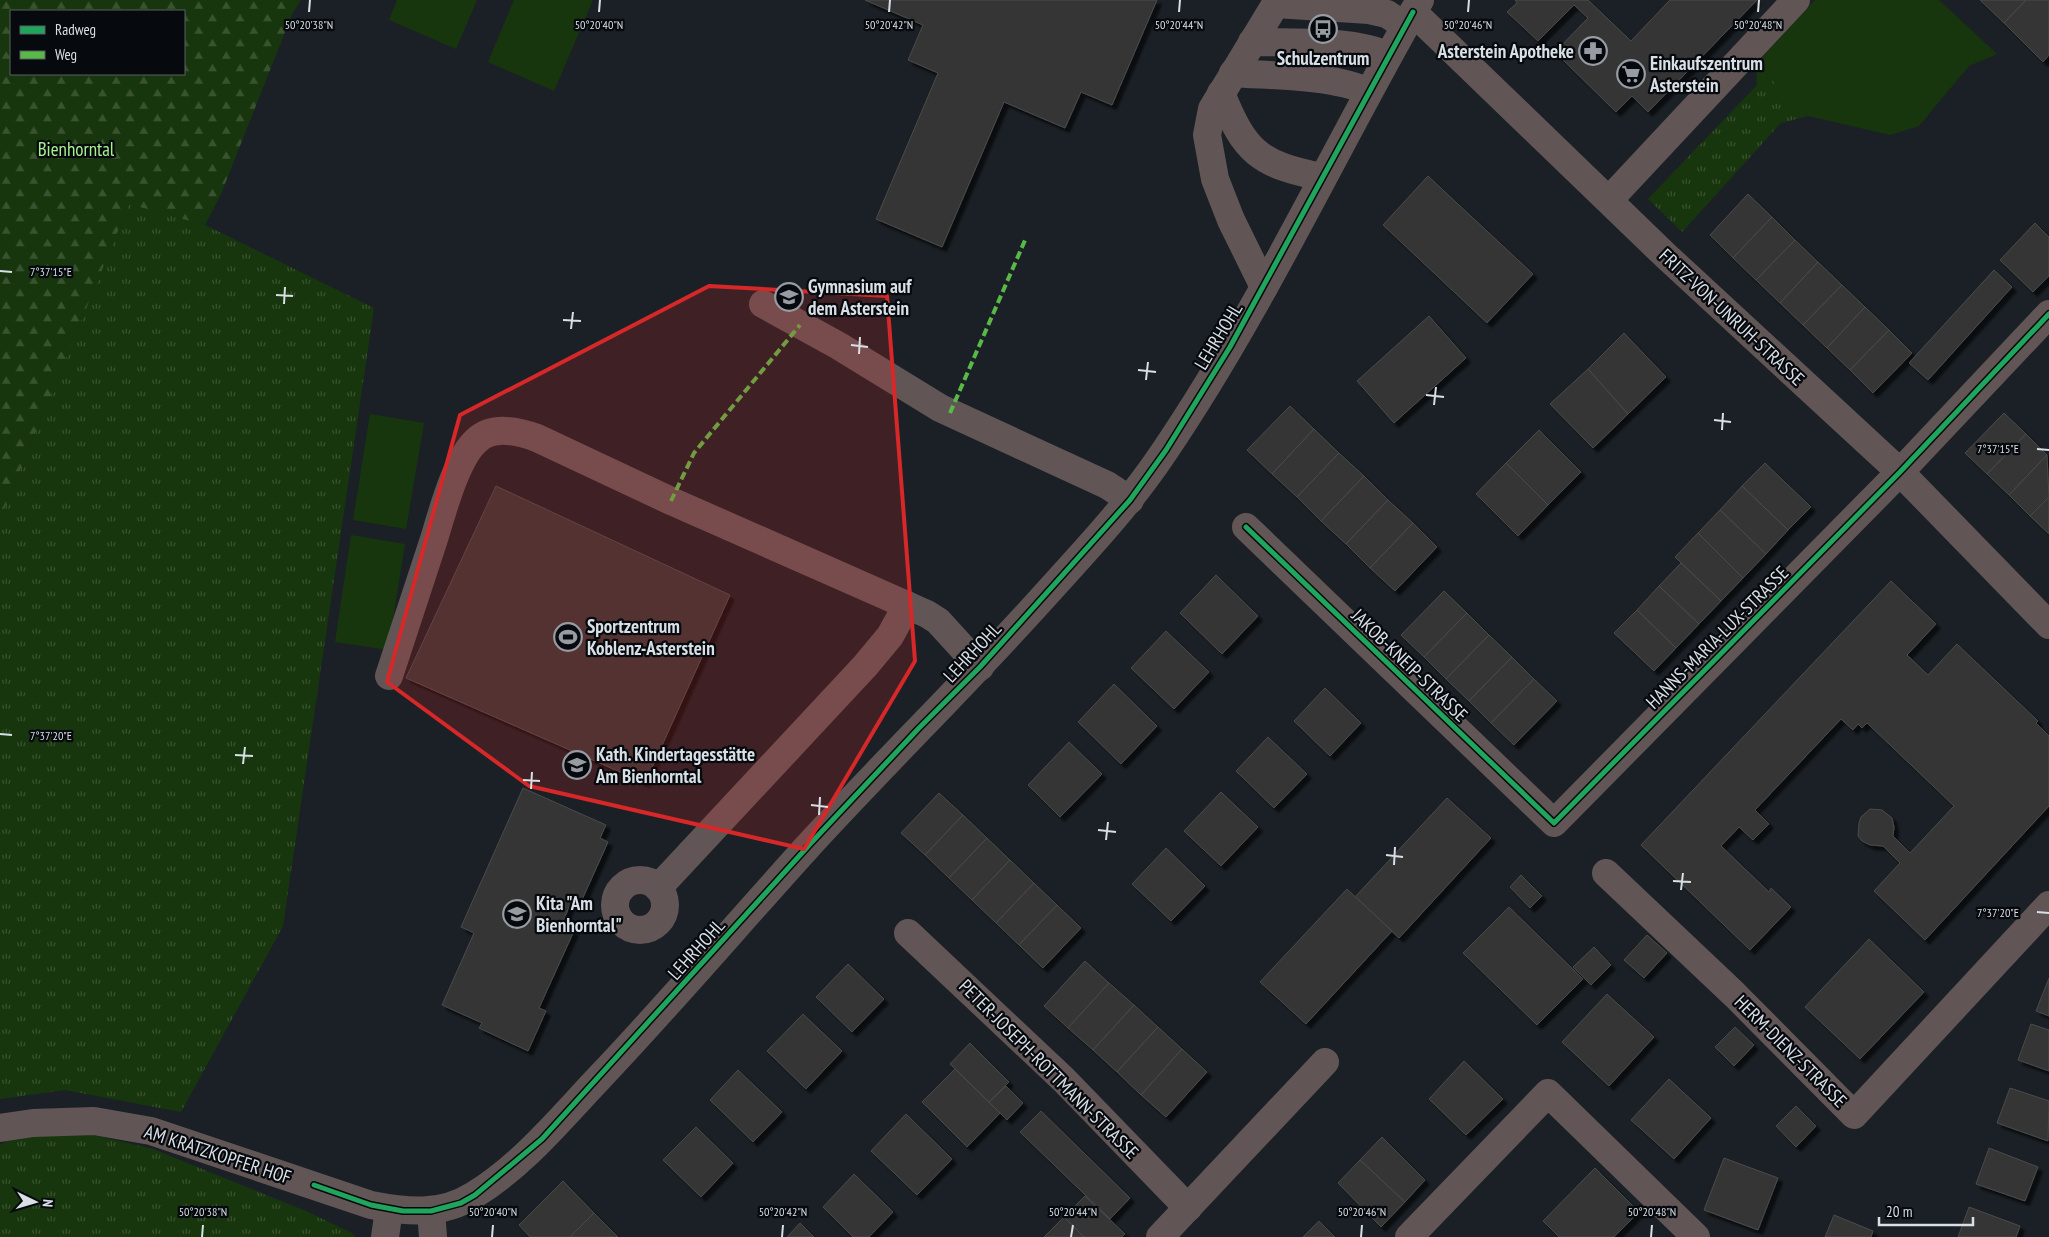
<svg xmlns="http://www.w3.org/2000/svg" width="2049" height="1237" viewBox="0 0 2049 1237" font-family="'PT Sans Narrow',sans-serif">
	<defs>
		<pattern id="grass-tufts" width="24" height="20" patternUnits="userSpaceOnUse" patternTransform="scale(1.25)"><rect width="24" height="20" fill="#18360d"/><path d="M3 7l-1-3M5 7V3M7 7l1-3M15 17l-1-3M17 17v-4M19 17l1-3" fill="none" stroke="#395330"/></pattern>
		<pattern id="forest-firs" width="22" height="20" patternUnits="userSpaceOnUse" patternTransform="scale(1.25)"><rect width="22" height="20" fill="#18360d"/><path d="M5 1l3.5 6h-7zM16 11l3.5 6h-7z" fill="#395330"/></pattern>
		<filter id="shadow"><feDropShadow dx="4.5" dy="4.5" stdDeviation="1" flood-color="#0009"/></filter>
	</defs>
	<rect width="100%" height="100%" fill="#1a2025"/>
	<g fill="url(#grass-tufts)">
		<polygon points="1756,64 1808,116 1781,123 1682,232 1648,199 1757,85"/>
		<polygon points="129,203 205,225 374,308 283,926 181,1112 65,1090 0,1099 0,519"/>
		<polygon points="85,1133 153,1149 306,1211 352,1233 355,1237 0,1237 0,1145 11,1139"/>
	</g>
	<path fill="url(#forest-firs)" fill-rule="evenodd" d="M 0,0 L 301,0 L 293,12 L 221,194 L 205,225 L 129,204 L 0,519 ZM 11,11 L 184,11 L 184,74 L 11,74 Z"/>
	<g fill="#18360d">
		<polygon points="397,0 477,0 456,49 389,20"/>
		<polygon points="514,0 593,0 554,91 488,62"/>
		<polygon points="1815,0 1939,0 1997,54 1969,66 1919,126 1890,135 1808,116 1756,64"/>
		<polygon points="370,414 424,423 406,529 353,520"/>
		<polygon points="351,535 405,544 388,650 335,642"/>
	</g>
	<g fill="#363636" stroke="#4a4a4a" filter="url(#shadow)">
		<polygon points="865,0 1157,0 1112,105 1081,92 1065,128 1004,102 942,247 876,219 938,73 908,60 923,25"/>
		<polygon points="1515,0 1588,0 1631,41 1670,0 1757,0 1648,112 1632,96 1616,112 1555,52 1588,18 1574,5 1538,41 1507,12 1517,3"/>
		<polygon points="1980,0 2026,0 2004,23"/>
		<polygon points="2026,0 2049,0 2049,55 2043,62 2004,23"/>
		<polygon points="1428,176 1533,274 1487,323 1383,225"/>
		<polygon points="1748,194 1772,217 1733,258 1710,235"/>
		<polygon points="1772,217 1795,240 1756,280 1733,258"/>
		<polygon points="2035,223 2049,237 2049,276 2033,292 2000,260"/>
		<polygon points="1795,240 1818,262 1780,303 1756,280"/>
		<polygon points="1818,262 1842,285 1803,325 1780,303"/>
		<polygon points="1994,270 2012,287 1928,380 1909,363"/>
		<polygon points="1842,285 1865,307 1827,348 1803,325"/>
		<polygon points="1865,307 1889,330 1850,370 1827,348"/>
		<polygon points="1429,316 1466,358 1394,423 1357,381"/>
		<polygon points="1889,330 1912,353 1873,393 1850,370"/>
		<polygon points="1624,333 1666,377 1628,414 1588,369"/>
		<polygon points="1588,369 1628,414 1593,448 1550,404"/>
		<polygon points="1290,406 1314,429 1272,474 1247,450"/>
		<polygon points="2004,413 2026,434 1987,474 1965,453"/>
		<polygon points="1314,429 1339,453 1297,497 1272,474"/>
		<polygon points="1539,430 1581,472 1548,505 1506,463"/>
		<polygon points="2026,434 2047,455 2009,495 1987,474"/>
		<polygon points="1339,453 1364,476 1321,521 1297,497"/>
		<polygon points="2047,455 2049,497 2030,516 2009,495"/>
		<polygon points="1506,463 1548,505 1518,536 1476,494"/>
		<polygon points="1765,463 1811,507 1788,530 1742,486"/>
		<polygon points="1364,476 1388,500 1346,544 1321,521"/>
		<polygon points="496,486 730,595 645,783 406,678"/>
		<polygon points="1742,486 1788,530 1766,554 1720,510"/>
		<polygon points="2049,497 2049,534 2030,516"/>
		<polygon points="1388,500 1413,523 1370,568 1346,544"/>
		<polygon points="1720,510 1766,554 1743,578 1698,533"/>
		<polygon points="1413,523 1437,547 1395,591 1370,568"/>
		<polygon points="1698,533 1743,578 1721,601 1675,557"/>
		<polygon points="1681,563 1721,601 1699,624 1659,586"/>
		<polygon points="1216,575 1258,616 1222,654 1180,613"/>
		<polygon points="1891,581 1936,624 1907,655 1928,675 1957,644 2038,721 2036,723 2049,736 2049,806 1925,940 1874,891 1900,863 1883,846 1870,845 1862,841 1858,836 1859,823 1861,817 1870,809 1882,810 1892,818 1894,827 1893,836 1910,853 1954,806 1867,723 1862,728 1858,724 1853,730 1841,719 1755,810 1769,824 1753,840 1739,827 1721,846 1769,892 1771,888 1791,907 1750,950 1641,845"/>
		<polygon points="1659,586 1699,624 1676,648 1637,610"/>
		<polygon points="1444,591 1467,613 1424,657 1401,635"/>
		<polygon points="1637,610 1676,648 1654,671 1614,633"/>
		<polygon points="1467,613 1489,635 1446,679 1424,657"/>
		<polygon points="1166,631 1209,672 1174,709 1131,668"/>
		<polygon points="1489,635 1512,657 1469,701 1446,679"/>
		<polygon points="1512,657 1534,679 1491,723 1469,701"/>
		<polygon points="1534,679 1557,701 1514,745 1491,723"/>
		<polygon points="1114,684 1157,726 1121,764 1078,722"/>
		<polygon points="1325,688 1361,723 1330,756 1294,721"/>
		<polygon points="1268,737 1307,774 1274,808 1236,771"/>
		<polygon points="1069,742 1102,774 1060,817 1028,785"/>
		<polygon points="523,788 606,825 600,838 608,842 581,902 573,898 561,926 574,931 539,1008 546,1011 528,1051 479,1028 482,1023 442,1005 474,933 461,927"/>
		<polygon points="1221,792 1258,827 1221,866 1184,831"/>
		<polygon points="939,793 963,815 925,855 901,833"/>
		<polygon points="1447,798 1491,838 1399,938 1355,897"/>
		<polygon points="963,815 987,838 949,878 925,855"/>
		<polygon points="987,838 1010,860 972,900 949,878"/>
		<polygon points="1166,848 1205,886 1171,921 1132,884"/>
		<polygon points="1010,860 1034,883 996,923 972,900"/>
		<polygon points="1521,875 1542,896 1530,908 1510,887"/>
		<polygon points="1034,883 1057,905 1019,945 996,923"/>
		<polygon points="1347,889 1392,931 1306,1024 1260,982"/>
		<polygon points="1057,905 1081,928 1043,968 1019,945"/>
		<polygon points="1509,907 1583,979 1537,1025 1463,953"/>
		<polygon points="1647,935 1667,953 1644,978 1624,960"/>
		<polygon points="1869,939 1924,992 1860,1059 1805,1007"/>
		<polygon points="1594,947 1611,965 1591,985 1573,967"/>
		<polygon points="1085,961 1109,983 1068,1028 1044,1006"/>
		<polygon points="848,964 884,999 852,1032 816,997"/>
		<polygon points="2049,978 2049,1016 2036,1011"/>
		<polygon points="1109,983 1134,1005 1093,1050 1068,1028"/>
		<polygon points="1607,994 1654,1037 1609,1086 1562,1042"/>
		<polygon points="1134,1005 1158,1027 1117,1072 1093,1050"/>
		<polygon points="803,1014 842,1051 806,1089 767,1051"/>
		<polygon points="2031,1024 2049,1030 2049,1071 2018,1060"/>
		<polygon points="1158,1027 1182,1049 1141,1095 1117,1072"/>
		<polygon points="1735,1027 1754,1045 1734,1066 1715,1047"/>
		<polygon points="970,1043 1009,1082 989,1102 950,1064"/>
		<polygon points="1182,1049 1207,1072 1166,1117 1141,1095"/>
		<polygon points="1464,1061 1503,1099 1466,1135 1429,1099"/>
		<polygon points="955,1069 1000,1113 967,1147 922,1102"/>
		<polygon points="738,1070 782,1112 753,1142 710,1100"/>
		<polygon points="1669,1079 1711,1118 1674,1159 1631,1120"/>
		<polygon points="1006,1086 1023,1103 1007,1120 989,1102"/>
		<polygon points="2010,1088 2049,1101 2048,1141 1997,1123"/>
		<polygon points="1796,1106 1816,1126 1796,1147 1776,1126"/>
		<polygon points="1041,1111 1130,1198 1110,1219 1020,1132"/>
		<polygon points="906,1114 952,1159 917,1195 871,1151"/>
		<polygon points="696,1127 733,1163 701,1197 663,1160"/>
		<polygon points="1382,1137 1425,1180 1405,1202 1360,1160"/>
		<polygon points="1989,1148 2038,1167 2025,1201 1976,1184"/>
		<polygon points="1724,1158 1778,1178 1758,1230 1704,1210"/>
		<polygon points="1360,1160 1405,1202 1381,1227 1338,1183"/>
		<polygon points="1595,1168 1639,1212 1614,1237 1559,1237 1543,1221"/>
		<polygon points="854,1174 893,1212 869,1237 853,1237 823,1207"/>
		<polygon points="563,1181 594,1213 570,1237 530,1237 519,1225"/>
		<polygon points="1085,1196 1125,1234 1122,1237 1084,1237 1064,1217"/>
		<polygon points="1969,1207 2020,1226 2016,1237 1958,1237"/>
		<polygon points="594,1213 618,1237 570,1237"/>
		<polygon points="1834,1215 1873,1231 1871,1237 1825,1237"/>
		<polygon points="1064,1217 1084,1237 1044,1237"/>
		<polygon points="1319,1221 1335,1237 1303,1237"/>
		<polygon points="800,1223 814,1237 787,1237"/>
	</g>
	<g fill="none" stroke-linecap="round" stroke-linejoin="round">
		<g stroke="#615655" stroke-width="28">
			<polyline points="1276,4 1369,10 1387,14 1405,26"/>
			<polyline points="1413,12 1666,256 1900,472 2049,625"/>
			<path d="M 1252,42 C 1290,43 1355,39 1388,56"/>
			<path d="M 1233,73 C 1271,76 1335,75 1368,92"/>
			<path d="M 1221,93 C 1245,153 1259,164 1322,177"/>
			<polyline points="1609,200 1796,0"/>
			<polyline points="1264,287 1231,220 1215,179 1207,135 1212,109 1278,0"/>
			<polyline points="763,304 839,346 940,408 1107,485 1130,500"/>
			<polyline points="1246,527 1554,823 1900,472 2049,314"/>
			<path d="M 389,676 C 404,630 419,585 434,539 C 442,513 456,459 476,441 C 492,425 518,431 537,438 L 671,501 L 927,614 L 938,621 L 980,667"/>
			<polyline points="1606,873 1735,995 1854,1115 2049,905"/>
			<circle cx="640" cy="905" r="25"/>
			<polyline points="658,888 865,666 890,636 907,605"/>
			<polyline points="908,933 1064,1080 1188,1208"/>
			<path d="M 0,1128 L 33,1123 L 94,1121 L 151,1131 L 371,1205 C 407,1212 441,1216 474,1195 C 523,1165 561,1118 600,1077 C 672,1001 740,921 810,844 C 888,759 971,678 1048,592 C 1089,547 1130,503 1164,452 C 1261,309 1334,150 1420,0"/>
			<polyline points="431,1211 433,1237"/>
			<polyline points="385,1237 389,1209"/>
			<polyline points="1160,1237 1325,1062"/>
			<polyline points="1409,1237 1548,1093 1696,1237"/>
		</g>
		<g stroke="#58b947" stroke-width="4" stroke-dasharray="8 4" stroke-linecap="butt">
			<polyline points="950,413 1026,238"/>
			<polyline points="671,501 694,453 800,325"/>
		</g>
		<defs>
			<g id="cycleway">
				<polyline points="1246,527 1554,823 1900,472 2049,314"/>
				<polyline points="314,1185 371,1205 403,1211 431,1211 461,1203 475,1195 542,1139 811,843 919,728 980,667 1130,500 1166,450 1230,347 1413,12"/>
			</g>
		</defs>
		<use href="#cycleway" stroke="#06090d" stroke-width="8"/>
		<use href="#cycleway" stroke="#20a55d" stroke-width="5"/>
	</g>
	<path fill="#d62828" fill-opacity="0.2" stroke="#d62828" stroke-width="4" stroke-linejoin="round" d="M 709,286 L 887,296 L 915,661 L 804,849 L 529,786 L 387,682 L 460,415 Z"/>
	<path fill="none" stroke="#d8dfe5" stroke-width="2" d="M 309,12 L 310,0M 599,12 L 600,0M 889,12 L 890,0M 1179,12 L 1180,0M 1468,12 L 1469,0M 1758,12 L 1759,0M 0,271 L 12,272M 276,295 L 293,296M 284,304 L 285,287M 563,320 L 581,321M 571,329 L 573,312M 851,345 L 868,347M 859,354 L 860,337M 1138,370 L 1156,372M 1146,380 L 1148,362M 1426,395 L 1444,397M 1434,405 L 1436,387M 1714,420 L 1731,422M 1722,430 L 1723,413M 2037,449 L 2049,450M 0,734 L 12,735M 235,755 L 253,756M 243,764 L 245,747M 523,780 L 540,781M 531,789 L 532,772M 811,805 L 828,807M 819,815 L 820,797M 1098,830 L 1116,832M 1106,840 L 1108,822M 1386,855 L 1403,857M 1394,865 L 1395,847M 1673,881 L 1691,882M 1681,890 L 1683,873M 2037,912 L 2049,913M 202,1237 L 203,1225M 492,1237 L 493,1225M 782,1237 L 783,1225M 1071,1237 L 1073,1225M 1361,1237 L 1362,1225M 1651,1237 L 1652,1225"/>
	<defs>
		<symbol id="bus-ring" viewBox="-11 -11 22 22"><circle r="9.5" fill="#06090d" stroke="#969ca2" stroke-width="1.5"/><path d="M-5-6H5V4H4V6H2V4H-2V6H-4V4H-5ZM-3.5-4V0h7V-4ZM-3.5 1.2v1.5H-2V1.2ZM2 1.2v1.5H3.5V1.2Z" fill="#969ca2"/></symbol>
		<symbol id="pharmacy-ring" viewBox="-11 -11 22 22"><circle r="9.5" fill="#06090d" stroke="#969ca2" stroke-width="1.5"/><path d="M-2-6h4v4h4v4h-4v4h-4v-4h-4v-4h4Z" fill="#969ca2"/></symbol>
		<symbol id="supermarket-ring" viewBox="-11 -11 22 22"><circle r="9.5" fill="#06090d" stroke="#969ca2" stroke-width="1.5"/><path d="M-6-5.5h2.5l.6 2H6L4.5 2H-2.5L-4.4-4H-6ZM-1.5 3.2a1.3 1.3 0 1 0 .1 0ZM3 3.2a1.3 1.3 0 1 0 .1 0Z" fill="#969ca2"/></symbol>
		<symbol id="school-ring" viewBox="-11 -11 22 22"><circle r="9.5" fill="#06090d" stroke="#969ca2" stroke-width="1.5"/><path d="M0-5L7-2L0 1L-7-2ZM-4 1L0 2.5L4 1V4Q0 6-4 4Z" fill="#969ca2"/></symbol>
		<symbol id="stadium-ring" viewBox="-11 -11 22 22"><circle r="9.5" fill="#06090d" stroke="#969ca2" stroke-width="1.5"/><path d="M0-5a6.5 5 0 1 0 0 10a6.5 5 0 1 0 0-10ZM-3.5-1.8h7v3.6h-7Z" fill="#969ca2"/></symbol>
	</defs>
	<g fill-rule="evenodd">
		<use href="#bus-ring" x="1307" y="13" width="32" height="32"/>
		<use href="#pharmacy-ring" x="1577" y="35" width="32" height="32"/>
		<use href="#supermarket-ring" x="1615" y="58" width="32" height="32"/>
		<use href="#school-ring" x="773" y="281" width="32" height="32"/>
		<use href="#stadium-ring" x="552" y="621" width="32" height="32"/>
		<use href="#school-ring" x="561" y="749" width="32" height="32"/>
		<use href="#school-ring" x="501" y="898" width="32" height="32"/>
	</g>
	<g text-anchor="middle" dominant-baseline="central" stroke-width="4.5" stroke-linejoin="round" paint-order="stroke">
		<g font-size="19" font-weight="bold" fill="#d8dfe5" stroke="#06090d" text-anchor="start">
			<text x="1574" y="51" text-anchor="end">Asterstein Apotheke</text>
			<text x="1323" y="58" text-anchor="middle">Schulzentrum</text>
			<text x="1650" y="63">Einkaufszentrum<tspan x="1650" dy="22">Asterstein</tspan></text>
			<text x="808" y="286">Gymnasium auf<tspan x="808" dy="22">dem Asterstein</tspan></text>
			<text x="587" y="626">Sportzentrum<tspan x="587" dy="22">Koblenz-Asterstein</tspan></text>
			<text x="596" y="754">Kath. Kindertagesstätte<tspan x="596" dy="22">Am Bienhorntal</tspan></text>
			<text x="536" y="903">Kita "Am<tspan x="536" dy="22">Bienhorntal"</tspan></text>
		</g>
		<g font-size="19" fill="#a7f28d" stroke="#06090d">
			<text x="76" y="149">Bienhorntal</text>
		</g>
		<g font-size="19" fill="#d8dfe5" stroke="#06090d">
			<text transform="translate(1732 317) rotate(43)">FRITZ-VON-UNRUH-STRASSE</text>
			<text transform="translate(1218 336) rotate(-59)">LEHRHOHL</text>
			<text transform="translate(1717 637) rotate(-45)">HANNS-MARIA-LUX-STRASSE</text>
			<text transform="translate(972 652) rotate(-47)">LEHRHOHL</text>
			<text transform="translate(1410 665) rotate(44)">JAKOB-KNEIP-STRASSE</text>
			<text transform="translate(696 949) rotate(-48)">LEHRHOHL</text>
			<text transform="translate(1791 1051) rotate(45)">HERM-DIENZ-STRASSE</text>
			<text transform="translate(1049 1069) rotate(45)">PETER-JOSEPH-ROTTMANN-STRASSE</text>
			<text transform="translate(218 1154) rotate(18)">AM KRATZKOPFER HOF</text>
		</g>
	</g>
	<g font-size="12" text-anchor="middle" fill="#d8dfe5" stroke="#06090d" stroke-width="4.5" stroke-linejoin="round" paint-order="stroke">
		<text x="1179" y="29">50°20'44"N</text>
		<text x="1468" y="29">50°20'46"N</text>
		<text x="309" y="29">50°20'38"N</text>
		<text x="599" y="29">50°20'40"N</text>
		<text x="889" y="29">50°20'42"N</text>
		<text x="1758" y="29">50°20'48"N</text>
		<text x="51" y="276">7°37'15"E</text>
		<text x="1998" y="453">7°37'15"E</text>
		<text x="51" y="740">7°37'20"E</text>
		<text x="1998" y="917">7°37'20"E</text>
		<text x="203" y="1216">50°20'38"N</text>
		<text x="493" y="1216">50°20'40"N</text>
		<text x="783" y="1216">50°20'42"N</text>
		<text x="1073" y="1216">50°20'44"N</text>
		<text x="1362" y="1216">50°20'46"N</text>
		<text x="1652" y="1216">50°20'48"N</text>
	</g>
	<rect x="10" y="10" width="175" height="65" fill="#06090d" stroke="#5a5f63"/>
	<rect x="20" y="26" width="25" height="8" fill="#20a55d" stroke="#5a5f63"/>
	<text x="55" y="35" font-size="15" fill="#d8dfe5">Radweg</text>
	<rect x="20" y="51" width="25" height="8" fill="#58b947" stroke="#5a5f63"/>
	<text x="55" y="60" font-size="15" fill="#d8dfe5">Weg</text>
	<g transform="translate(35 1202) rotate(95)" stroke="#06090d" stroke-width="4" paint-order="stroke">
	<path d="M0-4L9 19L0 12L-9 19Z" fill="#d8dfe5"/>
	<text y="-8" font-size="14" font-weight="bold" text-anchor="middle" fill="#d8dfe5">N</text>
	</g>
	<path d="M1879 1217v8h94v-8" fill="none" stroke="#d8dfe5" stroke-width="2.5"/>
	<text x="1886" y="1217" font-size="15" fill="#d8dfe5" stroke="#06090d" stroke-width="4" paint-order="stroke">20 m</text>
</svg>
